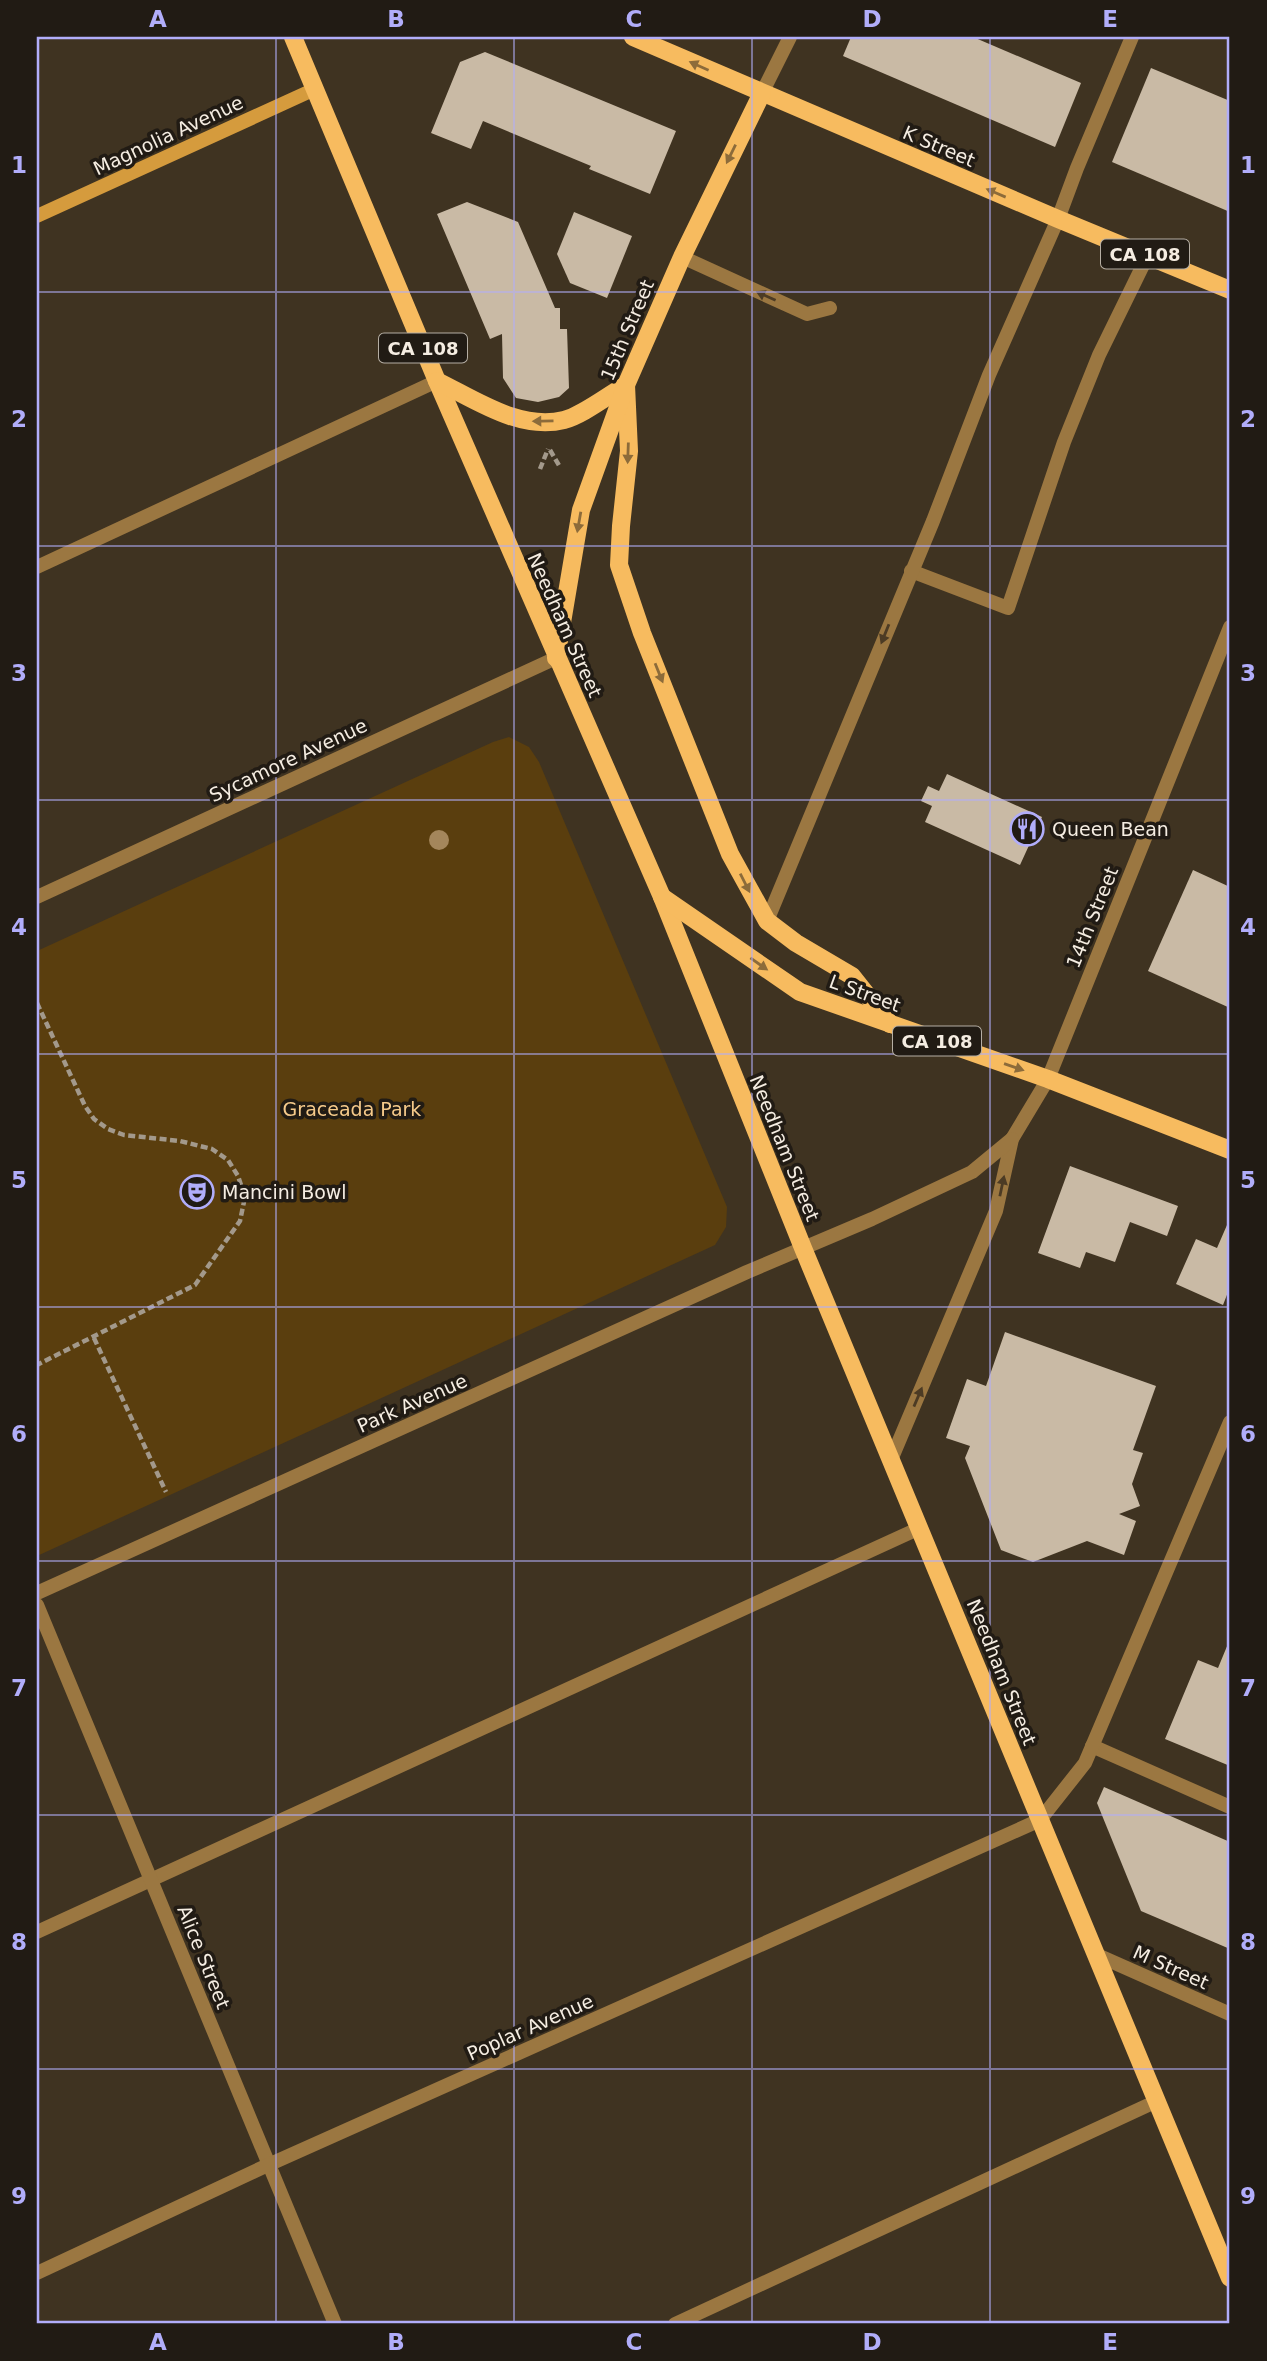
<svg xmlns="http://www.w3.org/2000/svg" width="1267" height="2361" viewBox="0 0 1267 2361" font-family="'DejaVu Sans',sans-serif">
	<rect width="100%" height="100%" fill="#3f3321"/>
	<polygon fill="#5a3e0e" points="509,737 529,747 539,762 727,1207 726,1227 715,1245 37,1556 37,951 493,742"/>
	<g fill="#c9baa5">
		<polygon points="851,37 973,37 1081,83 1055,147 843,56"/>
		<polygon points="485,52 676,131 650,194 589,169 591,166 483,121 471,149 431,133 460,62"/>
		<polygon points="1151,68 1230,101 1230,212 1112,162"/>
		<polygon points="467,202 518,222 555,308 560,308 560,329 567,329 569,388 559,397 538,402 516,398 503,378 502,334 490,339 437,214"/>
		<polygon points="574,212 632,236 607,298 570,283 557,254"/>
		<polygon points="947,774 1042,817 1020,865 925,822 932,806 921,801 928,786 939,791"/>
		<polygon points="1193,870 1230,887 1230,1008 1148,971"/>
		<polygon points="1070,1166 1178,1206 1167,1236 1130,1222 1115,1262 1086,1252 1080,1268 1038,1253"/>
		<polygon points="1227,1225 1230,1226 1230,1287 1223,1305 1176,1284 1196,1239 1217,1248"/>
		<polygon points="1005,1332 1156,1386 1133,1450 1143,1453 1132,1484 1140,1506 1119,1514 1136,1521 1124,1555 1087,1541 1033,1562 1001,1550 965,1458 970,1446 946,1438 967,1379 986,1386"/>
		<polygon points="1230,1639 1230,1766 1165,1739 1198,1660 1218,1668"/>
		<polygon points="1104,1787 1230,1842 1230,1949 1141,1911 1097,1803"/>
	</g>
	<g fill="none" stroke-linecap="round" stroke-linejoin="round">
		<g stroke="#a3998b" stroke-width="4.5" stroke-dasharray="7 3.5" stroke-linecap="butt">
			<polyline points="550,450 560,467"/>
			<polyline points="540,469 548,449"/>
			<polyline points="37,1003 85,1106 94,1119 108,1129 124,1135 180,1141 212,1149 228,1160 238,1176 245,1197 240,1221 195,1285 37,1365"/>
			<polyline points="94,1338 166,1492"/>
		</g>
		<g stroke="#9b7741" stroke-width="14">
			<polyline points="682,257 807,314 830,308"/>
			<polyline points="37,567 437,381"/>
			<polyline points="911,571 1008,608 1064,442 1099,355 1148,255"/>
			<polyline points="767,921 933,521 989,375 1058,219 1077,168 1132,37"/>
			<polyline points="1092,1746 1230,1807"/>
			<polyline points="1040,1820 1085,1763 1230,1422"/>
			<polyline points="37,1932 920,1528"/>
			<polyline points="675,2324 1157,2101"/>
		</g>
		<g stroke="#9b7741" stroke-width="14">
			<polyline points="762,93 790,37"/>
			<polyline points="37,897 556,658"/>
			<polyline points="891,1460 996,1211 1012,1139 1048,1079 1230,627"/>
			<polyline points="37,1593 747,1272 872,1219 972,1172 1012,1139"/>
			<polyline points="37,1605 335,2324"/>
			<polyline points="1097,1955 1230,2014"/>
			<polyline points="37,2273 268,2165 1040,1820"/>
		</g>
		<polyline stroke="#d59b3d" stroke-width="14" points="37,216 315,89"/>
		<g stroke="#f7bb5f" stroke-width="18">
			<polyline points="293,37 437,381 662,897 803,1248 1230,2278"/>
			<polyline points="633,37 1058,219 1230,290"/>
			<path d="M 437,381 C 476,400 520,431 564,420 C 583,415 608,395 626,385 L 629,451 L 621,526 L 619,565 L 642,633 L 730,854 L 767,921 L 796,943 L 852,976 L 890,1024"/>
			<polyline points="556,658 581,510 626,385 682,257 762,93"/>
			<polyline points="662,897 800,992 1048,1079 1230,1150"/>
		</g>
	</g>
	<circle fill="#a4865b" cx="439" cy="840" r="10"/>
	<defs><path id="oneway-solid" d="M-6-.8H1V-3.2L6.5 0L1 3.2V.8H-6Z" transform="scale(1.75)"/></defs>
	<g fill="#8c6b3a">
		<use href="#oneway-solid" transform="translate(699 66) rotate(-156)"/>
		<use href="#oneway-solid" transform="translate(731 154) rotate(116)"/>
		<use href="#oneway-solid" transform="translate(996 193) rotate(-157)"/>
		<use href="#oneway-solid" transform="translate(543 421) rotate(179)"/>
		<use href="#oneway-solid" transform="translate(628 453) rotate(92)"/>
		<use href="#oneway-solid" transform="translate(579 522) rotate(100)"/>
		<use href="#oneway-solid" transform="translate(659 673) rotate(68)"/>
		<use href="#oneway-solid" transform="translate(745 883) rotate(63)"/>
		<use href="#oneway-solid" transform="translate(759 964) rotate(35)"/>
		<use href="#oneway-solid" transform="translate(1014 1067) rotate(19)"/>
	</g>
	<g fill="#4c3b24">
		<use href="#oneway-solid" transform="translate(766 296) rotate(-156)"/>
		<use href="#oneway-solid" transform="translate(885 634) rotate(112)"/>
		<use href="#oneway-solid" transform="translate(1002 1186) rotate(-78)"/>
		<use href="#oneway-solid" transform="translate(918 1397) rotate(-67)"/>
	</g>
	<path fill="none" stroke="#b1adfa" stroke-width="2" stroke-opacity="0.55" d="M 276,37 L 276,2324M 514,37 L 514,2324M 752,37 L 752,2324M 990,37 L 990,2324M 37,292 L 1230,292M 37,546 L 1230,546M 37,800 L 1230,800M 37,1054 L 1230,1054M 37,1307 L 1230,1307M 37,1561 L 1230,1561M 37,1815 L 1230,1815M 37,2069 L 1230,2069"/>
	<defs>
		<symbol id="restaurant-ring" viewBox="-11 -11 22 22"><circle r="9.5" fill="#211b14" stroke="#b1adfa" stroke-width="1.5"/><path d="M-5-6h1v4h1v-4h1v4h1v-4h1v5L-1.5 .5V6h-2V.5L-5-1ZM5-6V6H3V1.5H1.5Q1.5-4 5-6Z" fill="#b1adfa"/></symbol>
		<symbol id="theatre-ring" viewBox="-11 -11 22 22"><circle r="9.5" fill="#211b14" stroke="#b1adfa" stroke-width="1.5"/><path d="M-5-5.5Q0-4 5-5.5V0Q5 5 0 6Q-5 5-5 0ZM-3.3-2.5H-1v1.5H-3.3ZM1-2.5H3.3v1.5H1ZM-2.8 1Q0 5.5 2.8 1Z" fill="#b1adfa"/></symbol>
	</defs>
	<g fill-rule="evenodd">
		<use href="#restaurant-ring" x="1008" y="810" width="38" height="38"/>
		<use href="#theatre-ring" x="178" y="1173" width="38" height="38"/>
	</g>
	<g text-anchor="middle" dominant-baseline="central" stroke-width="7" stroke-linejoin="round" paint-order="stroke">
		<g fill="#211b14" stroke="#b5aea4" stroke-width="2">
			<rect x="1101" y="239.5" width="88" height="29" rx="5"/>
			<rect x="379" y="333.5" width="88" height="29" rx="5"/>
			<rect x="893" y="1026.5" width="88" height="29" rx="5"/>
		</g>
		<g font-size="18" font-weight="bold" fill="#f5ede2">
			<text x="1145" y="254">CA 108</text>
			<text x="423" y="348">CA 108</text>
			<text x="937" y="1041">CA 108</text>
		</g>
		<g font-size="19" fill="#f5ede2" stroke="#211b14">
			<text transform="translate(168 135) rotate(-25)">Magnolia Avenue</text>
			<text transform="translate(939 146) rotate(23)">K Street</text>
			<text transform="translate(627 330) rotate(-67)">15th Street</text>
			<text transform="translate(565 625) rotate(66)">Needham Street</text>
			<text transform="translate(288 760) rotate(-25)">Sycamore Avenue</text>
			<text transform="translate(1092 917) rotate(-68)">14th Street</text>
			<text transform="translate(865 993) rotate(20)">L Street</text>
			<text transform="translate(785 1148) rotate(68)">Needham Street</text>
			<text transform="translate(412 1403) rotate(-24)">Park Avenue</text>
			<text transform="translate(1002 1672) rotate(68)">Needham Street</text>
			<text transform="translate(204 1957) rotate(68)">Alice Street</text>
			<text transform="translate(1171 1967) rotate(24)">M Street</text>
			<text transform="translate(530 2027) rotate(-24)">Poplar Avenue</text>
		</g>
		<g font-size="19" fill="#f5ede2" stroke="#211b14" text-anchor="start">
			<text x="1052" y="829">Queen Bean</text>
			<text x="222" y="1192">Mancini Bowl</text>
		</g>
		<g font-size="19" fill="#f6ca8a" stroke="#211b14">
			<text x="352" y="1109">Graceada Park</text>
		</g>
	</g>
	<rect width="1267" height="2361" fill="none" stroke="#211b14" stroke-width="77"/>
	<rect x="38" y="38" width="1190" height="2284" fill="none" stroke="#b1adfa" stroke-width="2.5"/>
	<g font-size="23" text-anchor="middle" font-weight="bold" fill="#b1adfa">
		<text x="158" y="27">A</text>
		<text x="396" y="27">B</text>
		<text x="634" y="27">C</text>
		<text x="872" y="27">D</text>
		<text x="1110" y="27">E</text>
		<text x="19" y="173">1</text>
		<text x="1248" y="173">1</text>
		<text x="19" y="427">2</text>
		<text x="1248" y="427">2</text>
		<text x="19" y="681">3</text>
		<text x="1248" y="681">3</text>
		<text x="19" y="935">4</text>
		<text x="1248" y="935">4</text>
		<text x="19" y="1188">5</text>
		<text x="1248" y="1188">5</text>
		<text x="19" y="1442">6</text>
		<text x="1248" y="1442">6</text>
		<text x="19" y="1696">7</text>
		<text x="1248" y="1696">7</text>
		<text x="19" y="1950">8</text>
		<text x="1248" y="1950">8</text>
		<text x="19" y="2204">9</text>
		<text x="1248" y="2204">9</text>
		<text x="158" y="2350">A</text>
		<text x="396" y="2350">B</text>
		<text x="634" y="2350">C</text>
		<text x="872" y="2350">D</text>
		<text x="1110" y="2350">E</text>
	</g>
</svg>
